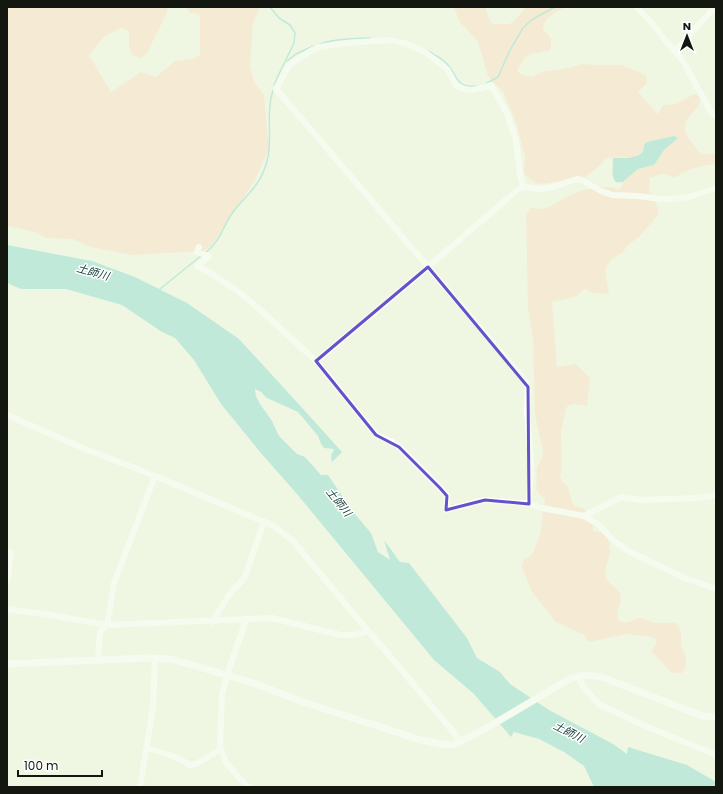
<svg xmlns="http://www.w3.org/2000/svg" width="723" height="794" viewBox="0 0 723 794" font-family="Poppins,'Noto Sans JP',sans-serif">
	<rect width="100%" height="100%" fill="#eff7e2"/>
	<g fill="#fddcc3">
		<polygon points="7,7 168,7 166,15 147,53 141,58 132,55 129,47 129,31 121,28 105,36 89,55 111,92 141,72 156,77 175,61 193,59 200,55 200,22 199,14 190,13 186,7 260,7 253,23 250,65 254,82 264,95 269,149 254,182 211,246 203,251 132,255 90,247 73,239 46,238 35,232 7,226"/>
		<path d="M 454,7 L 485,7 L 490,21 L 493,24 L 509,24 L 513,22 L 526,7 L 566,7 C 557,11 544,18 543,29 L 551,38 L 551,47 L 549,51 L 531,54 L 524,59 L 517,70 L 520,74 L 532,77 L 544,71 L 564,69 L 583,64 L 596,65 L 622,65 L 646,75 L 647,83 L 638,92 L 658,114 L 663,105 L 676,104 L 694,94 L 698,95 C 706,109 684,114 685,127 C 685,133 689,140 693,144 C 703,158 701,154 716,153 L 716,164 C 705,165 695,167 685,172 C 681,173 678,177 674,177 C 670,177 668,176 665,174 L 661,174 L 650,178 L 649,190 L 656,202 L 659,214 L 639,237 L 628,245 L 623,252 L 612,259 L 609,263 L 605,270 L 609,294 L 592,293 L 585,289 L 575,297 L 552,302 L 557,367 L 576,364 L 589,377 L 590,381 L 587,406 L 573,404 L 569,405 L 566,408 L 561,432 L 562,469 L 560,476 L 562,481 L 568,487 L 573,505 C 576,507 579,507 582,508 C 592,514 594,521 593,531 L 606,533 L 609,536 C 609,541 610,547 610,552 C 609,561 604,568 606,577 C 608,585 621,588 621,597 C 621,606 615,613 619,621 L 627,623 L 638,618 L 642,618 L 654,623 L 675,623 L 678,626 L 681,633 L 681,645 L 686,657 L 686,666 L 682,673 C 669,675 668,668 660,660 C 657,657 654,655 651,651 L 656,644 L 656,639 L 652,637 L 626,634 L 589,642 L 586,639 L 584,635 L 556,622 L 532,592 L 522,568 L 522,564 L 524,560 L 532,555 L 540,534 L 545,499 L 538,493 L 536,489 L 537,467 L 543,456 L 543,452 L 535,414 L 533,339 L 528,308 L 526,216 L 531,207 C 534,208 537,209 540,209 C 551,209 561,198 571,195 C 586,188 603,184 619,189 L 625,180 L 638,169 L 654,165 L 664,150 L 677,138 L 644,149 L 641,153 L 634,157 L 608,158 L 604,160 L 602,164 L 584,178 L 543,184 L 535,183 L 525,175 L 524,170 L 525,158 L 516,122 L 505,97 C 503,87 493,85 488,76 L 478,42 L 459,21 Z"/>
	</g>
	<g fill="#89d7d0">
		<path d="M 674,136 L 678,138 L 664,150 L 654,165 L 638,169 L 625,180 L 623,182 C 621,182 618,183 616,182 C 611,179 613,164 613,158 C 623,158 645,160 644,145 L 647,142 Z"/>
		<polygon points="7,245 92,261 135,277 187,303 239,339 305,411 342,452 332,462 331,456 334,449 324,448 321,444 318,436 298,412 267,398 261,392 255,389 256,396 260,404 272,421 279,436 297,454 305,457 321,475 328,475 354,513 371,533 378,552 390,560 384,540 400,562 409,563 467,638 477,658 500,672 510,684 549,710 613,744 627,754 628,747 687,765 716,782 716,787 594,787 584,766 564,752 539,739 514,732 511,737 474,694 434,660 297,494 260,452 221,404 194,360 175,338 162,332 122,305 66,289 21,289 7,283"/>
	</g>
	<g fill="none" stroke-linecap="round" stroke-linejoin="round">
		<g stroke="#89d7d0" stroke-width="1.5">
			<polyline points="270,7 279,18 290,25 295,33 294,43 277,78 274,86"/>
			<path d="M 320,44 C 336,38 354,39 370,38"/>
			<path d="M 429,51 C 434,55 441,58 445,62 C 458,73 454,89 476,86"/>
			<polyline points="287,61 296,54 313,46"/>
			<polyline points="487,83 498,77 510,50 523,28 530,21 540,15 555,7"/>
			<path d="M 205,253 C 220,241 221,231 231,215 C 238,204 248,196 256,185 C 262,177 266,166 268,157 C 272,135 266,111 273,90"/>
			<polyline points="160,289 202,255"/>
		</g>
		<g stroke="#fff" stroke-width="6">
			<polyline points="636,7 651,22 665,40 683,61 711,112 716,116"/>
			<polyline points="675,51 715,7"/>
			<polyline points="523,187 520,174 516,141 507,113 491,85 483,88 472,90 464,89 456,85 447,69 425,52 404,43 390,40 347,43 319,47 312,50 289,65 276,89 524,379 528,387 527,412 531,462 529,504"/>
			<polyline points="199,247 197,252 209,256 197,266 212,274 236,290 257,307 316,361 376,435 392,442 399,447 440,488 447,496 446,510 485,500 529,504 542,508 584,516 599,525 614,541 630,552 687,579 716,589"/>
			<polyline points="316,361 428,267 516,191 523,187 539,189 552,187 577,179 582,180 601,191 612,195 637,196 661,199 672,199 689,197 716,188"/>
			<polyline points="7,415 83,448 155,476 274,526 293,541 368,631 384,649 455,734 460,742"/>
			<polyline points="584,516 621,497 641,500 697,498 716,495"/>
			<polyline points="7,551 11,554 7,581"/>
			<polyline points="7,609 49,615 107,625 272,618 340,635 354,635 368,631"/>
			<polyline points="246,620 227,675 222,694 220,746 226,763 248,787"/>
			<polyline points="212,622 229,595 245,577 264,521"/>
			<polyline points="98,660 100,632 107,625 114,583 155,476"/>
			<polyline points="579,676 583,687 600,705 650,728 716,755"/>
			<polyline points="147,748 173,756 190,765 196,764 221,749"/>
			<polyline points="140,787 153,708 155,658"/>
		</g>
		<polyline stroke="#fff" stroke-width="7" points="7,664 148,658 171,659 247,681 306,703 421,740 442,744 452,745 460,742 485,729 571,678 586,675 602,677 702,716 716,717"/>
	</g>
	<path d="M0 0H723V794H0ZM 428,267 L 528,387 L 529,504 L 485,500 L 446,510 L 447,496 L 440,488 L 399,447 L 376,435 L 316,361 Z" fill="#eff7e2" fill-opacity=".55" fill-rule="evenodd"/>
	<path fill="none" stroke="#6551ca" stroke-width="3" stroke-linejoin="round" d="M 428,267 L 528,387 L 529,504 L 485,500 L 446,510 L 447,496 L 440,488 L 399,447 L 376,435 L 316,361 Z"/>
	<g text-anchor="middle" dominant-baseline="central" stroke-width="3" stroke-linejoin="round" paint-order="stroke">
		<g font-size="11" font-style="italic" fill="#1b403e" stroke="#fff">
			<text transform="translate(93 272) rotate(16)">土師川</text>
			<text transform="translate(339 502) rotate(51)">土師川</text>
			<text transform="translate(569 732) rotate(27)">土師川</text>
		</g>
	</g>
	<rect width="723" height="794" fill="none" stroke="#14170f" stroke-width="16"/>
	<g transform="translate(687 36)" stroke="#ffffff" stroke-width="3" paint-order="stroke">
	<path d="M0-3L7 15L0 10L-7 15Z" fill="#14170f"/>
	<text y="-6" font-size="11" font-weight="bold" text-anchor="middle" fill="#14170f">N</text>
	</g>
	<path d="M18 770v6h84v-6" fill="none" stroke="#14170f" stroke-width="2"/>
	<text x="24" y="770" font-size="12" fill="#14170f" stroke="#ffffff" stroke-width="3" paint-order="stroke">100 m</text>
</svg>
